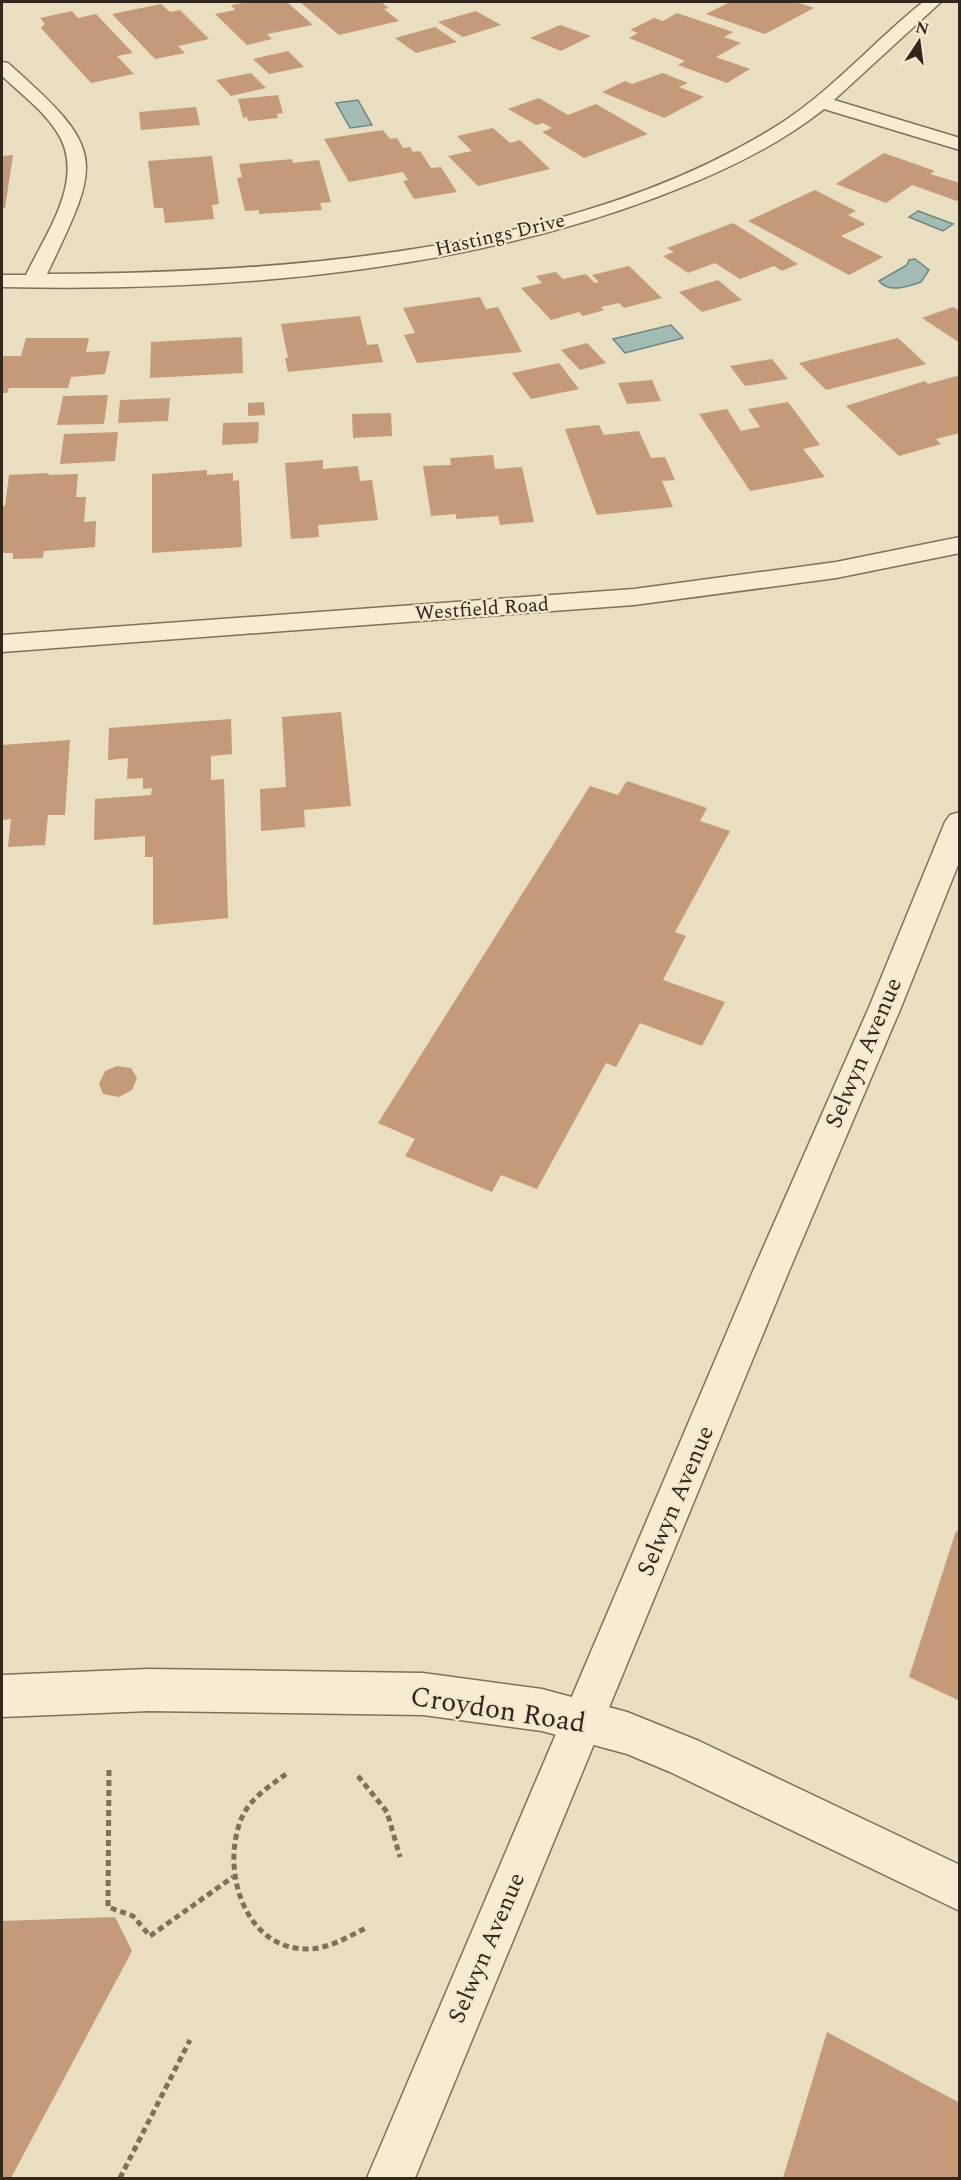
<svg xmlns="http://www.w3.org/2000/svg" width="961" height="2180" viewBox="0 0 961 2180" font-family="Spectral,serif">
	<rect width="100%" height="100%" fill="#e9dec0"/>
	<g fill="#a2bcb5" stroke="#6b8882" stroke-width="1.5">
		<polygon points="358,100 372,125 350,128 336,103"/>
		<polygon points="918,211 953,224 943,231 909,217"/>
		<path d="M 915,259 L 929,270 L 921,282 C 908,286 890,294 879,281 L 907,265 L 909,260 Z"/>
		<polygon points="671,325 683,338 625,353 613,339"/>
	</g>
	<g fill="#c49a79">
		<polygon points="247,2 287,2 313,25 267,34 272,39 247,45 215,14 235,10 231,5"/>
		<polygon points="300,2 381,2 389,8 384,9 399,21 339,35"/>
		<polygon points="730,2 796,2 814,8 765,34 706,14"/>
		<polygon points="161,4 170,12 180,10 209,39 178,46 185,53 155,59 112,14"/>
		<polygon points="72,11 78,18 96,14 133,53 117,56 134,74 91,83 41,28 45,24 40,18"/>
		<polygon points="476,11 501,25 463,37 438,22"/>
		<polygon points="677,13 733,32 724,37 741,43 716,57 750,69 727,83 678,65 685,61 629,38 638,33 630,30 654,18 663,21"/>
		<polygon points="560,25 591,36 561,51 530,38"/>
		<polygon points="435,27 457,42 416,53 395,38"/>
		<polygon points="288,51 304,67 269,74 253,59"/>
		<polygon points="251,73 266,88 231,96 216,80"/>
		<polygon points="663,73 688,83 679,87 704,97 664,118 602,92 625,81 632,84"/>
		<polygon points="278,95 283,113 277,114 278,118 248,121 247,117 243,118 238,99"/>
		<polygon points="539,98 568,115 596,104 648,134 584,158 542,132 552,128 543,123 536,125 508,109"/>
		<polygon points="196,107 200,125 141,130 139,112"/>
		<polygon points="493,128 510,143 520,140 550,169 478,186 448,156 472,151 457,136"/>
		<polygon points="383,130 390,139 397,138 403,148 410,147 413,152 420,151 431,168 441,167 457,192 414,199 403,181 408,180 403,172 349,182 324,139"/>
		<polygon points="884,153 935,171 930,174 960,183 960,200 957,201 912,185 886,203 836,184"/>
		<polygon points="13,155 5,208 2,208 2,156"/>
		<polygon points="212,156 219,204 212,205 214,219 165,223 163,208 154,208 148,161"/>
		<polygon points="292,159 293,163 319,160 331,202 320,203 322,210 259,214 259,210 245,211 237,178 242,177 239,164"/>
		<polygon points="815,190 856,211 848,215 866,224 841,236 883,257 849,275 748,221"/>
		<polygon points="733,223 798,264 782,271 774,266 740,279 715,263 688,273 663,256 674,252 667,248"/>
		<polygon points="629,266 662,298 624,308 619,303 601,307 604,310 583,316 579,312 551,320 521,288 542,283 536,276 556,272 563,279 586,274 595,283 599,282 592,275"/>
		<polygon points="718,280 742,300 702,312 679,292"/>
		<polygon points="480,297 486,309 498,307 522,352 417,363 404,335 415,333 403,308"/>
		<polygon points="953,307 960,311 960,343 922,318"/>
		<polygon points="360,316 367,345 378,344 383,362 288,372 285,358 288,358 281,324"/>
		<polygon points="242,337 243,373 150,378 151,342"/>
		<polygon points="26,338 89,338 86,352 110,351 105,374 71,377 68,388 9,388 7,393 2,393 2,356 21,356"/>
		<polygon points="898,338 926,364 826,390 799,363"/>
		<polygon points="587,343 606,363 580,370 561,350"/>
		<polygon points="772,359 788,379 745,386 730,366"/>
		<polygon points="559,363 579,389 531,399 512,373"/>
		<polygon points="960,375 960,433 936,439 941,444 899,456 846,406 925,381 928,384"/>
		<polygon points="652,380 661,401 627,404 618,383"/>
		<polygon points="108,395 104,424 57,425 63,396"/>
		<polygon points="170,398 168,421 118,423 120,400"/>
		<polygon points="264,402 265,415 248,416 248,403"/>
		<polygon points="788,402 820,445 803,449 825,477 750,491 699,414 727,409 741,431 760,427 748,409"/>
		<polygon points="391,413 392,436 353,438 352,414"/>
		<polygon points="259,422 258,443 222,445 223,423"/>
		<polygon points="599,425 604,435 639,431 651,458 665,457 675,480 662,481 673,507 597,515 565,429"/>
		<polygon points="118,432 115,461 60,464 64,434"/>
		<polygon points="493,455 495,469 522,467 534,522 500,525 498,516 456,519 456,514 431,516 423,466 451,465 450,458"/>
		<polygon points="323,460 323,469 358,466 360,481 372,480 378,520 318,525 319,537 291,539 285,463"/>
		<polygon points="207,470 207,475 233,473 233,481 239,480 242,547 152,553 152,474"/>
		<polygon points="49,473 48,475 78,474 76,497 86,497 84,522 96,521 95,547 44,551 43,558 13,559 13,553 2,553 2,506 5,506 9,475"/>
		<polygon points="341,712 351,806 304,810 305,827 261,831 260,789 286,787 282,717"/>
		<polygon points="231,719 232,754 211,756 211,780 224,779 228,918 153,925 153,857 145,857 145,836 94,840 95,799 151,795 152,788 143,789 143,778 127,779 128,758 108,760 109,728"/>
		<polygon points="70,740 65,815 48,815 45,845 8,847 11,819 2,820 2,745"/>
		<polygon points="627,781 707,808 700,821 730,831 675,932 686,936 663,980 725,1002 702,1046 640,1023 616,1067 606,1063 537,1189 501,1175 492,1192 405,1156 415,1139 378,1123 590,786 618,795"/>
		<polygon points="117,1066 131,1068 137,1078 132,1090 119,1097 103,1094 99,1084 105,1071"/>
		<polygon points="956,1531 960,1533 960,1701 909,1677"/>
		<polygon points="115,1917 132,1951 11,2178 2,2178 2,1921"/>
		<polygon points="827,2032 960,2103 960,2178 783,2178"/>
	</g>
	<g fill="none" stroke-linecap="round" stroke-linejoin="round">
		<defs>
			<g id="minor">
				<path d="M 923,2 L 941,2 L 834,100 L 960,138 L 960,150 L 824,109 C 775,148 716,175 657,197 C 454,274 218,292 2,287 L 2,275 L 26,275 C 46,233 87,178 57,132 C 43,110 20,93 2,76 L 2,62 L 8,63 C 107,151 102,159 47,274 C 282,273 569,254 775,127 C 830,93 873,42 923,2 Z"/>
				<polygon points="960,537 960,553 836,578 634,605 2,652 2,635 634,589 836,562"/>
				<polygon points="149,1669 423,1673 542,1689 627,1712 699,1741 960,1865 960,1911 670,1772 627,1754 542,1731 423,1715 149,1711 2,1717 2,1675"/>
			</g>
			<polygon id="tertiary" points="960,812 960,860 902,1005 789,1271 415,2178 367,2178 753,1271 870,1005 945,822 950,815"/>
		</defs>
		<use href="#minor" stroke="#806f5a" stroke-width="3"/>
		<use href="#tertiary" stroke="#806f5a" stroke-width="3"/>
		<g stroke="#806f5a" stroke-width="5" stroke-dasharray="6 4" stroke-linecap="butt">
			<polyline points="109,1770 108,1907 133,1916 150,1936 233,1877"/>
			<path d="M 286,1774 C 270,1786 252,1797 243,1815 C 219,1866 243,1950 308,1949 C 329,1949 349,1936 368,1927"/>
			<polyline points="358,1776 387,1812 400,1857"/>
			<polyline points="120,2178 190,2040"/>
		</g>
		<use href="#minor" fill="#f5ecd2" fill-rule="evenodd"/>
		<use href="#tertiary" fill="#f5ecd2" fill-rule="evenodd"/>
	</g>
	<g text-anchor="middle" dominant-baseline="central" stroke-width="4.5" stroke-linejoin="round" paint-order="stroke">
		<g font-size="20" fill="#31271d" stroke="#f1e8cf">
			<text transform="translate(500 235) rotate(-13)">Hastings Drive</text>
			<text transform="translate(482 609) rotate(-4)">Westfield Road</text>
		</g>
		<g font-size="24" fill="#31271d" stroke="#f1e8cf">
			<text transform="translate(864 1053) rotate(-67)">Selwyn Avenue</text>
			<text transform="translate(676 1501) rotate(-67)">Selwyn Avenue</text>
			<text transform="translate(487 1948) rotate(-67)">Selwyn Avenue</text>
		</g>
		<g font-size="28" fill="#31271d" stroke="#f1e8cf">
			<text transform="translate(498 1710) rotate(9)">Croydon Road</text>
		</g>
	</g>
	<rect width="961" height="2180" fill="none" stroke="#31271d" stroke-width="6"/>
	<g transform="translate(919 42) rotate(13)" stroke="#f1e8cf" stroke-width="4.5" paint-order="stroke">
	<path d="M0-4.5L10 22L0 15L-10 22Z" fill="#31271d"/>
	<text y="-9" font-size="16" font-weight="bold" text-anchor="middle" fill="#31271d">N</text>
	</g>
</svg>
